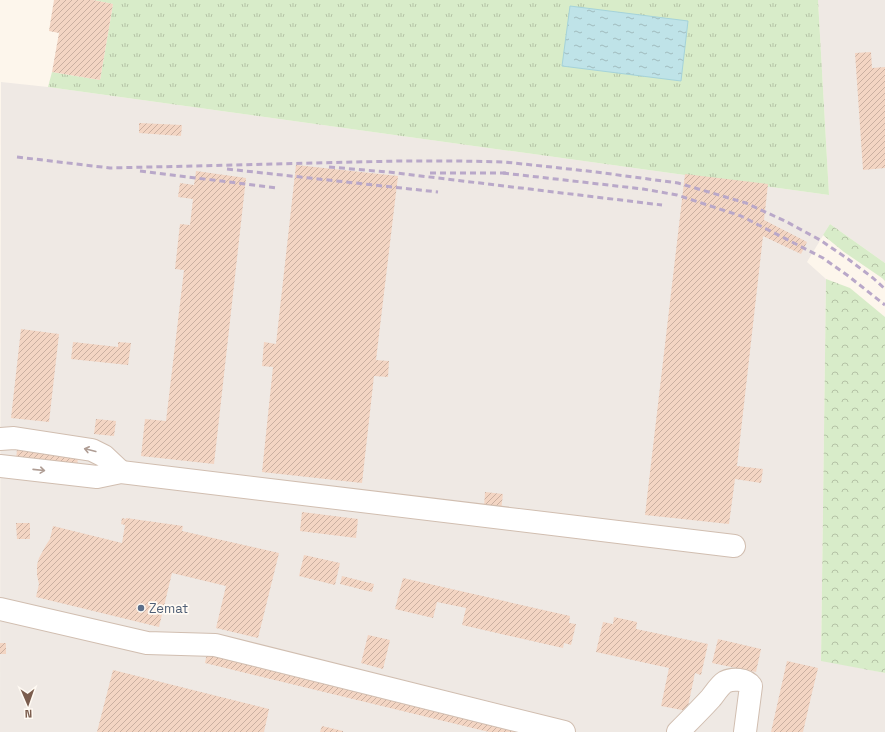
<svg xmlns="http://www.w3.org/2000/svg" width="885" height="732" viewBox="0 0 885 732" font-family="'Space Grotesk',sans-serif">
	<defs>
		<pattern id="grass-tufts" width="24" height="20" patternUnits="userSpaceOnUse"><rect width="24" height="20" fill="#d8ecc9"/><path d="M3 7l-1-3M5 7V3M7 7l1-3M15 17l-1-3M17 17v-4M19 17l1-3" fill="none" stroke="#b4c2a5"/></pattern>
		<pattern id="forest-crowns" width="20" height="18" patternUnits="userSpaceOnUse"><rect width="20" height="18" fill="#d8ecc9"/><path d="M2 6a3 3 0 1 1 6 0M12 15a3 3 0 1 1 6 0" fill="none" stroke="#b4c2a5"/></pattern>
		<pattern id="water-ripples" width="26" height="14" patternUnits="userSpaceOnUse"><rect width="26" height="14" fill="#bfe3e8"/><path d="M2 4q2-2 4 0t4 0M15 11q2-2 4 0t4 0" fill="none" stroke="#a0bbbe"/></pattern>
		<pattern id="building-hatch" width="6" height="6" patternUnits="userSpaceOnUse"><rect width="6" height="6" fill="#f3d5c3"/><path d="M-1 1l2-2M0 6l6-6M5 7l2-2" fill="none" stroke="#cab0a1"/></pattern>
	</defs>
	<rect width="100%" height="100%" fill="#fdf6ec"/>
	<polygon fill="#efe9e4" points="818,0 885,0 885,263 830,224 807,262 826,279 821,660 885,673 885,732 0,732 1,82 48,87 829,195"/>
	<polygon fill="url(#grass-tufts)" points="93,0 818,0 829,195 48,87 52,72 100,80 113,4"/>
	<g fill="url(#forest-crowns)">
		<polygon points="830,224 885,263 885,281 882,278 844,252 823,235"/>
		<polygon points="826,279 850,288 885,317 885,673 821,661"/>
	</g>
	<polygon fill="url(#water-ripples)" stroke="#a5d3da" points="570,6 688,21 681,81 562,66"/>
	<g fill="url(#building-hatch)">
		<polygon points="54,0 93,0 113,4 100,80 52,72 59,33 49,31"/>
		<polygon points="871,52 872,68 885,67 885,168 863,170 855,53"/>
		<polygon points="139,123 182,125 181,136 139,133"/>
		<polygon points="296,165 398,176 376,360 389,361 388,377 374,376 362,483 262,472 273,367 262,366 264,342 276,344"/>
		<polygon points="196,171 246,178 214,464 141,456 145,419 166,421 184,270 175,269 180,224 190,225 193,199 178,197 180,183 194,185"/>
		<polygon points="685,174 768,184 764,220 807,242 801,254 763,236 737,466 763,469 761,483 735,479 729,524 645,515"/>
		<polygon points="21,329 59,334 49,422 11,418"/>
		<polygon points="73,342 118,347 118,342 131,343 128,365 71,359"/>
		<polygon points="96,419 116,421 114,436 94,434"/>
		<polygon points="17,450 78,457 77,466 16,459"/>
		<polygon points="485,492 503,494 501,510 484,508"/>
		<polygon points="302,512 358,519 356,538 300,531"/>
		<polygon points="122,518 126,519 126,518 183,526 182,531 279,553 258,638 216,628 226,586 172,573 159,627 36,597 39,584 37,575 37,565 39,558 46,545 50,539 53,526 122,543 125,525 121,524"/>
		<polygon points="16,523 30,523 30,539 17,539"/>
		<polygon points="304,555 340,563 335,585 299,576"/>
		<polygon points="342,576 374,584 372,592 340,584"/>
		<polygon points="403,578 570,616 569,623 576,624 571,645 564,643 563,648 462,625 466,608 437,602 433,618 395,609"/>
		<polygon points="614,617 637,622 636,629 708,644 701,675 695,673 687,711 661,706 669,668 596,652 603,622 613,624"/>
		<polygon points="368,635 390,640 383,669 361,663"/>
		<polygon points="718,639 761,649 756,672 712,663"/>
		<rect x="0" y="643" width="6" height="11"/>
		<polygon points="207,653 532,732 489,732 205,663"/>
		<polygon points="787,661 818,668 811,697 803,732 771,732"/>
		<polygon points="113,670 269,709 264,732 97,732"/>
		<polygon points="322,726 343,731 343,732 320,732"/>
	</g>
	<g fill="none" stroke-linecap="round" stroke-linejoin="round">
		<defs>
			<g id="minor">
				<polyline points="0,439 14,438 92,450 104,456 121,472"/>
				<polyline points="0,466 97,477 121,472 734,546"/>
				<polyline points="0,609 147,643 215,645 564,732"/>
				<path d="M 678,732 C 689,721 700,710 711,698 C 715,693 720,685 725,682 C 733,678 746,679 751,686 L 745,732"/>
			</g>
		</defs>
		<use href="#minor" stroke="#d1beb0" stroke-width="24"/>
		<use href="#minor" stroke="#fff" stroke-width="22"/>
		<g stroke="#b9a8c9" stroke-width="3" stroke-dasharray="6 4" stroke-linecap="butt">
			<polyline points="17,157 110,168 398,161 460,161 504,162 542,166 596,172 678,183 746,203 787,222 820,240 848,259 873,278 885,289"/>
			<polyline points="329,167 388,172 662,205"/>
			<polyline points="227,169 438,192"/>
			<polyline points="140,171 277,188"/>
			<polyline points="430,173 508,173"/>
			<polyline points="503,173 643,189 677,195 741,216 794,243 823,258 847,275 885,305"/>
		</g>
	</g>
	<defs><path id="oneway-shaft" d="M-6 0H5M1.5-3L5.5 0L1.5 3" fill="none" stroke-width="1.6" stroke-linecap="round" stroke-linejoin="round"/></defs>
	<g stroke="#af9d94">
		<use href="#oneway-shaft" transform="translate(90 450) rotate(-166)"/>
		<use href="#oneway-shaft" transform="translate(39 470) rotate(6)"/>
	</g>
	<circle fill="#5c6f8a" stroke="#fffaf3" stroke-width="1.5" cx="141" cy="608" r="4"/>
	<g text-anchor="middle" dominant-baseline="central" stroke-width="3.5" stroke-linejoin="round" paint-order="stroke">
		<g font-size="13" fill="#4e5e75" stroke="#fffaf3" text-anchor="start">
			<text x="149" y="608">Zemat</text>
		</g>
	</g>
	<g transform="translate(28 704) rotate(178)" stroke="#fffaf3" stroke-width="3" paint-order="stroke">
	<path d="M0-3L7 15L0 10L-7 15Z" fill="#7a5c4d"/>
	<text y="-6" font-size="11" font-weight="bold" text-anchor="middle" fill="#7a5c4d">N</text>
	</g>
</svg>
